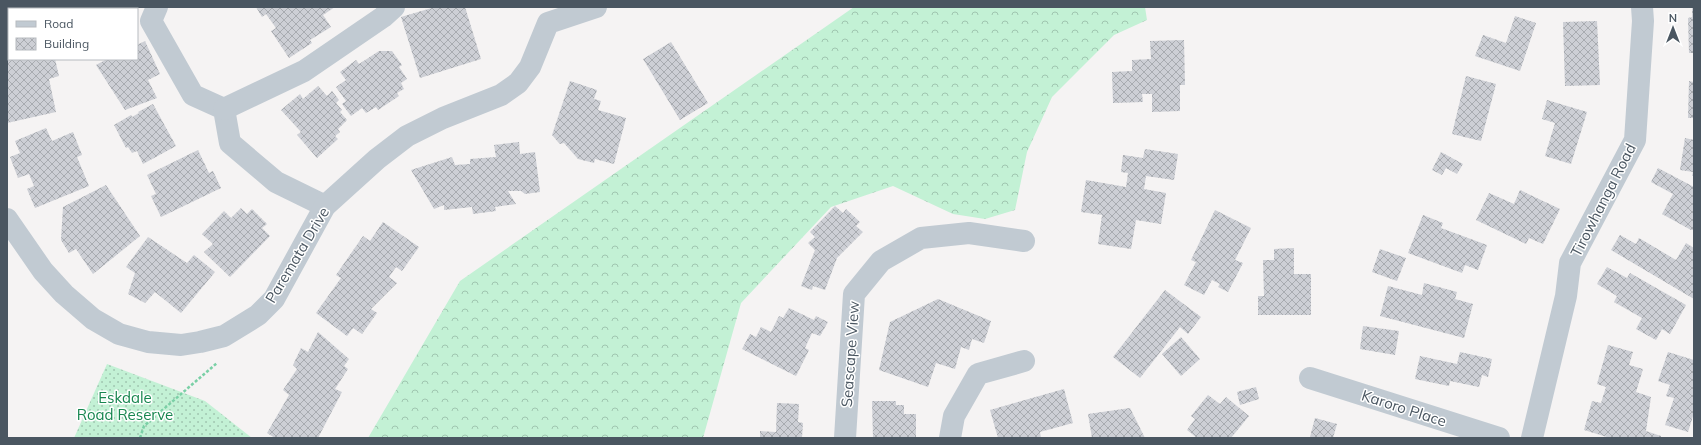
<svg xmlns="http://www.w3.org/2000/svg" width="1701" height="445" viewBox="0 0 1701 445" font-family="Mulish,sans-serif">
	<defs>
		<pattern id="grass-dots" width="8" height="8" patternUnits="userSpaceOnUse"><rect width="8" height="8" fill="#c3f1d5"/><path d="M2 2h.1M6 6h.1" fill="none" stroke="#a0c6b0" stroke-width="1.8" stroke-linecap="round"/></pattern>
		<pattern id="forest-crowns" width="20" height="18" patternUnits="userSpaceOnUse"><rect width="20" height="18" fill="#c3f1d5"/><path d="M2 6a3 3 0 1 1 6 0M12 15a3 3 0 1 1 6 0" fill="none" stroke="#a0c6b0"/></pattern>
		<pattern id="building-cross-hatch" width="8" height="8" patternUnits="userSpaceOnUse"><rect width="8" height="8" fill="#cdcfd5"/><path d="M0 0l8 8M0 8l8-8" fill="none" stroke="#a8abb0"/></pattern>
	</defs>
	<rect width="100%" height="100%" fill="#f5f3f3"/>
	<polygon fill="url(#grass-dots)" points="107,364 205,401 252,438 74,438"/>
	<polygon fill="url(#forest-crowns)" points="854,7 1145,7 1147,20 1114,35 1052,97 1027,152 1015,210 985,219 953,214 893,186 831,207 741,303 703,438 368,438 460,281"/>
	<g fill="url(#building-cross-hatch)">
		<polygon points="256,7 335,7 323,15 331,27 310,40 312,43 289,58 271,31 276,28 266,14 262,17"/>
		<polygon points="435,7 465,7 481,59 420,78 401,17"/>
		<polygon points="1692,7 1694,7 1694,53 1689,53 1688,18 1692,17"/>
		<polygon points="1515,16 1536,23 1520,71 1475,56 1483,35 1506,43"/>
		<polygon points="1597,21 1600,85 1565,86 1563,22"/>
		<polygon points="1184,40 1185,85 1180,85 1180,111 1152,112 1152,94 1142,94 1143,102 1113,103 1112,72 1132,71 1132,60 1151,59 1150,41"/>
		<polygon points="145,41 160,74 148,80 157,98 125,110 96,65 107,59 137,59 137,45"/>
		<polygon points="671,42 708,103 680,120 643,59"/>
		<polygon points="9,50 9,59 55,59 59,76 49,79 56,112 7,123 7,51"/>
		<polygon points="379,51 392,51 402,65 399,67 407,79 401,83 404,89 397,93 399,96 378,110 376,107 366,113 362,108 351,116 342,104 346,101 336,87 346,80 340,72 356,60 359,64"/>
		<polygon points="1466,76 1496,84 1481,141 1452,134"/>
		<polygon points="570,81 597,90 594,99 601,101 598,110 626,118 614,164 595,159 594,163 578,159 564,143 560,144 552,135"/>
		<polygon points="1689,81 1694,82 1694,118 1688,118"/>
		<polygon points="318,86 327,96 332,91 339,100 336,103 342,110 340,112 347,120 338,129 340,132 335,136 338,139 317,158 297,135 301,132 281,110 300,94 303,99"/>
		<polygon points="1547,100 1587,112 1571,164 1545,156 1555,123 1542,119"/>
		<polygon points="153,104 176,146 143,164 137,151 132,153 128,147 126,148 114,125 131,115 132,117 139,113 138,112"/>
		<polygon points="46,128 52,141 73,132 82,155 77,157 89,186 35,208 27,189 34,186 29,174 18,178 10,157 20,153 15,141"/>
		<polygon points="1685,138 1694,140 1694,176 1692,176 1693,172 1680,170"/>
		<polygon points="519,142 520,154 535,152 540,192 525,194 521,191 508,191 516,204 495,207 496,211 473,214 472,207 444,210 444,205 434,209 411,170 452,157 455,165 470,164 470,159 496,157 494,145"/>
		<polygon points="1145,149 1178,154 1174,180 1146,176 1144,189 1166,193 1161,224 1136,220 1131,249 1098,244 1102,215 1081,212 1086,180 1126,187 1128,173 1121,172 1123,155 1143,158"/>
		<polygon points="198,150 209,173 213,171 221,188 161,217 151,196 156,194 147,175"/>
		<polygon points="1441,152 1463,164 1457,174 1446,168 1442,175 1432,170"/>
		<polygon points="1658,168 1694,187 1694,230 1691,230 1662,214 1673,194 1651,182"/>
		<polygon points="106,185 140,236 93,274 76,249 69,253 61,240 63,207"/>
		<polygon points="1520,190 1560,209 1543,244 1529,238 1526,244 1476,220 1489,193 1514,204"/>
		<polygon points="835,206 843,213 846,209 860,222 856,226 863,232 837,258 825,290 813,286 812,290 801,286 815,250 808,243 815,237 810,232"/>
		<polygon points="241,208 247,214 252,209 267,224 262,228 270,236 230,277 204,252 213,244 202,234 224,211 231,218"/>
		<polygon points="1215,210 1251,228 1235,260 1243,263 1228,292 1218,287 1220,284 1212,280 1204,295 1184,285 1196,262 1191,260"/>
		<polygon points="1423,215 1443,223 1441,228 1487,245 1478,270 1465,265 1462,273 1408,253"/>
		<polygon points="383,222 419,247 402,271 396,267 389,277 397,283 371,309 377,313 362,334 353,328 347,336 316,313 341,278 336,275 363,236 370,241"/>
		<polygon points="1620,235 1636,244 1639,238 1676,260 1686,243 1694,248 1694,299 1611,250"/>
		<polygon points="148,237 187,263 194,255 215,272 181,313 155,292 145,303 128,294 135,273 126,267"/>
		<polygon points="1294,248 1294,274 1311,274 1311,315 1258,315 1258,296 1264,296 1263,260 1274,260 1274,249"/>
		<polygon points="1380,249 1406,258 1397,281 1372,272"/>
		<polygon points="1607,267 1627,278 1630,273 1686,305 1670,334 1662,329 1656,340 1636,329 1642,318 1614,302 1617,296 1597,284"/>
		<polygon points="1424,283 1457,292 1455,299 1473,304 1464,338 1380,316 1388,286 1422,295"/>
		<polygon points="1165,290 1201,317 1188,334 1180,327 1140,378 1113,357"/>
		<polygon points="938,299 991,321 984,343 972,339 969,350 961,347 955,369 936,363 928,387 879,370 890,322"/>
		<polygon points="789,308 814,320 816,316 828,322 820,336 812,333 805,348 809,350 796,376 742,349 750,334 756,337 761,327 771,332 779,316 783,318"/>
		<polygon points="1363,326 1399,331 1395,355 1360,349"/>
		<polygon points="318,332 349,359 344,366 348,369 335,389 342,392 318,438 275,438 267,433 289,395 283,390 297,369 293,365 301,348 308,352"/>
		<polygon points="1181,337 1200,359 1181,376 1162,354"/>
		<polygon points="1608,345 1633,352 1629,365 1643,369 1636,392 1651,397 1646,431 1661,436 1661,438 1610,438 1584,430 1592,401 1601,403 1606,387 1597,384"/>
		<polygon points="1460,352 1492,359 1488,377 1482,375 1479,387 1450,381 1449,386 1415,379 1420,356 1457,364"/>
		<polygon points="1668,352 1694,360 1694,413 1688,432 1665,425 1674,398 1666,396 1670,385 1658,381"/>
		<polygon points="1256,387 1259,399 1240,405 1237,392"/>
		<polygon points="1064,389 1073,423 1040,432 1041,438 998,438 990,410"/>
		<polygon points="1208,395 1220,404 1226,397 1249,416 1231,438 1197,438 1187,430 1195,419 1191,416"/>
		<polygon points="872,401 896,401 896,405 904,405 904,414 916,414 916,438 873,438"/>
		<polygon points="777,403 799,404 798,422 803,423 802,438 760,438 760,431 776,432"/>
		<polygon points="1130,408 1145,438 1092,438 1088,414"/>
		<polygon points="1315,418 1337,424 1333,438 1310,437"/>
	</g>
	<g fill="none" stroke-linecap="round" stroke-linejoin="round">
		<polyline stroke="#7ad0a6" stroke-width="2.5" stroke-dasharray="3 2" stroke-linecap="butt" points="140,438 144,426 217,363"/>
		<g stroke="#c1cad2" stroke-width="22">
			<polyline points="157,7 151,21 193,95 224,109 230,143 276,182 325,206"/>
			<polyline points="224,109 304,71 383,17 394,7"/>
			<polyline points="7,219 43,271 64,294 93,319 119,334 148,342 181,345 200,342 224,336 258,315 274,299 325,206 377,159 407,136 443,118 501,95 518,83 530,67 548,23 596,7"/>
			<polyline points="1310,378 1499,438"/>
			<polyline points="845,438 854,294 881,261 921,238 969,233 1024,241"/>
			<polyline points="950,438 954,416 978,374 1024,361"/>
			<polyline points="1532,438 1566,296 1570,263 1635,140 1643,21 1642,7"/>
		</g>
	</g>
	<g text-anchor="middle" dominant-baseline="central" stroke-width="3" stroke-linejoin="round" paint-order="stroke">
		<g font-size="15" fill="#4a5661" stroke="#fff">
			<text transform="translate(1603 200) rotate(-63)">Tirowhanga Road</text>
			<text transform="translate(297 255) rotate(-59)">Paremata Drive</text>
			<text transform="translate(850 354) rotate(-86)">Seascape View</text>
			<text transform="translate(1404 408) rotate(18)">Karoro Place</text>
		</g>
		<g font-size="15" fill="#17864f" stroke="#fff">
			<text x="125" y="397">Eskdale<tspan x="125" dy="17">Road Reserve</tspan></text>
		</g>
	</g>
	<rect width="1701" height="445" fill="none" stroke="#4a5661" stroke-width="16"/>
	<rect x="8" y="8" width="130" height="52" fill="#ffffff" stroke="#b7bbc0"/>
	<rect x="16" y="21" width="20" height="6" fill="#c1cad2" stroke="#b7bbc0"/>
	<text x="44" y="28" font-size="12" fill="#4a5661">Road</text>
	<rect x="16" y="38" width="20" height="12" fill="url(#building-cross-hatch)" stroke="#b7bbc0"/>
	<text x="44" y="48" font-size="12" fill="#4a5661">Building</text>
	<g transform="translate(1673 28)" stroke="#ffffff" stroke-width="3" paint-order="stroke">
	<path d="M0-3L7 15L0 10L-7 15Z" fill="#4a5661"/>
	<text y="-6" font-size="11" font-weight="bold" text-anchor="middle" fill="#4a5661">N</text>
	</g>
</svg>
